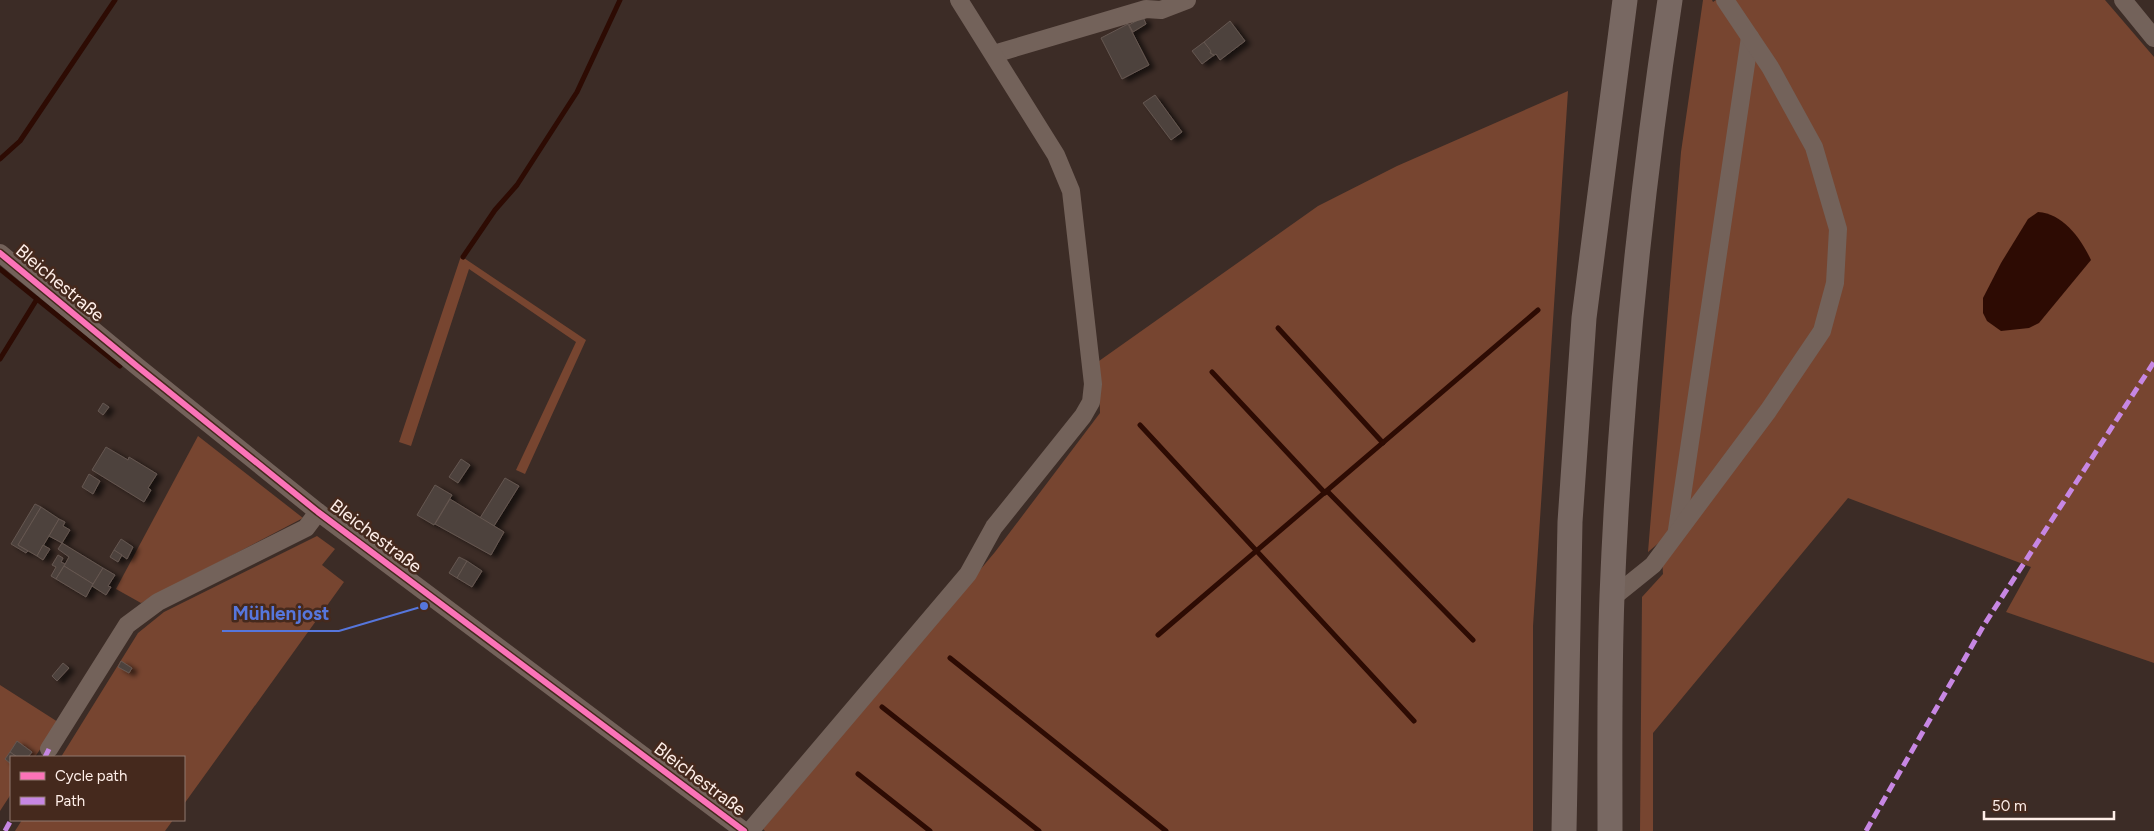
<svg xmlns="http://www.w3.org/2000/svg" width="2154" height="831" viewBox="0 0 2154 831" font-family="Figtree,sans-serif">
	<defs>
		<filter id="shadow"><feDropShadow dx="5.5" dy="3" stdDeviation="2.5" flood-color="#0009"/></filter>
	</defs>
	<rect width="100%" height="100%" fill="#3c2c26"/>
	<g fill="#774530">
		<polygon points="1703,0 1712,0 1713,2 1716,0 2105,0 2154,57 2154,663 2006,612 2031,567 1848,498 1653,733 1653,831 1640,831 1642,597 1663,574 1661,541 1648,552 1681,152"/>
		<polygon points="1568,91 1533,626 1533,831 765,831 763,829 995,552 1100,413 1099,361 1318,206 1397,166"/>
		<polygon points="461,256 586,340 525,474 516,470 576,342 469,269 411,446 399,442"/>
		<polygon points="198,436 303,518 141,603 116,589"/>
		<polygon points="317,536 335,549 322,565 344,582 184,804 184,757 61,757 138,633 164,612"/>
		<polygon points="0,685 58,722 35,757 11,757 11,794 0,811"/>
		<polygon points="22,820 173,820 165,831 15,831"/>
	</g>
	<path fill="#2d0b03" d="M 2038,212 C 2064,214 2081,239 2091,260 L 2039,323 L 2029,328 L 2001,331 L 1987,321 L 1983,313 L 1983,298 L 2001,263 L 2028,219 Z"/>
	<g fill="none" stroke-linecap="round" stroke-linejoin="round">
		<g stroke="#2d0b03" stroke-width="5">
			<polyline points="0,159 20,141 115,0"/>
			<polyline points="463,257 495,210 517,185 577,92 620,0"/>
			<polyline points="0,269 37,299"/>
			<polyline points="1278,328 1383,443"/>
			<polyline points="0,359 37,299 120,366"/>
			<polyline points="1212,372 1325,493"/>
			<polyline points="1140,425 1414,721"/>
			<polyline points="1327,491 1473,640"/>
			<polyline points="1158,635 1538,310"/>
			<polyline points="950,658 1166,831"/>
			<polyline points="882,707 1039,831"/>
			<polyline points="858,774 930,831"/>
		</g>
	</g>
	<g fill="#4e423c" stroke="#655751" filter="url(#shadow)">
		<polygon points="1143,17 1146,24 1133,32 1129,25"/>
		<polygon points="1230,21 1245,41 1220,60 1216,54 1213,56 1204,42"/>
		<polygon points="1128,24 1149,65 1122,79 1101,38"/>
		<polygon points="1204,42 1211,51 1210,53 1214,55 1202,64 1192,51"/>
		<polygon points="1155,95 1182,132 1171,140 1143,103"/>
		<polygon points="103,403 109,407 103,415 98,411"/>
		<polygon points="106,447 128,460 129,457 157,474 148,488 151,490 144,502 92,470"/>
		<polygon points="461,459 470,465 458,483 449,477"/>
		<polygon points="89,474 100,481 93,494 82,487"/>
		<polygon points="505,478 519,486 494,526 480,518"/>
		<polygon points="435,485 452,495 434,525 417,515"/>
		<polygon points="450,499 504,532 491,555 435,524"/>
		<polygon points="35,504 41,507 18,545 28,551 26,553 11,544"/>
		<polygon points="41,507 59,519 37,556 18,545"/>
		<polygon points="59,519 65,522 63,526 70,530 62,543 49,536"/>
		<polygon points="121,539 133,547 127,559 114,550"/>
		<polygon points="62,543 103,568 93,584 64,566 69,557 58,549"/>
		<polygon points="43,545 50,549 43,560 37,556"/>
		<polygon points="114,550 122,555 118,562 110,557"/>
		<polygon points="58,555 63,558 61,562 65,564 56,579 51,576 56,567 52,565"/>
		<polygon points="459,557 467,561 457,578 449,573"/>
		<polygon points="467,561 482,571 472,587 457,578"/>
		<polygon points="64,566 93,584 86,597 56,579"/>
		<polygon points="103,568 115,575 108,586 111,587 106,595 92,586"/>
		<polygon points="121,661 132,668 129,673 118,667"/>
		<polygon points="63,663 69,668 57,681 52,676"/>
		<polygon points="17,741 32,752 28,757 17,757 10,752"/>
		<polygon points="10,752 17,757 11,757 11,764 5,759"/>
	</g>
	<g fill="none" stroke-linecap="round" stroke-linejoin="round">
		<g stroke="#73625a" stroke-width="18">
			<polyline points="2123,0 2154,38"/>
			<polyline points="994,54 1146,9 1161,10 1187,0"/>
			<polyline points="0,253 138,367 318,512 744,831"/>
			<polyline points="1677,530 1750,37"/>
			<polyline points="1612,598 1653,565 1768,411 1822,331 1835,283 1838,229 1814,147 1770,67 1725,0"/>
			<polyline points="49,749 127,625 158,602 306,528 318,512"/>
			<polyline points="750,831 968,574 994,527 1083,416 1091,402 1093,384 1071,191 1056,155 959,0"/>
		</g>
		<g stroke="#786862" stroke-width="25">
			<polyline points="1564,831 1570,522 1584,318 1625,0"/>
			<path d="M 1610,831 C 1610,753 1609,674 1612,596 C 1620,397 1640,198 1670,0"/>
		</g>
		<g stroke="#c787e3" stroke-width="5" stroke-dasharray="10 5" stroke-linecap="butt">
			<polyline points="45,757 49,749"/>
			<polyline points="5,831 11,820"/>
			<polyline points="1866,831 1984,625 2154,362"/>
		</g>
		<defs>
			<polyline id="cycleway" points="0,253 138,367 318,512 744,831"/>
		</defs>
		<use href="#cycleway" stroke="#45291d" stroke-width="9"/>
		<use href="#cycleway" stroke="#fb73b8" stroke-width="6"/>
	</g>
	<g text-anchor="middle" dominant-baseline="central" stroke-width="5" stroke-linejoin="round" paint-order="stroke">
		<g font-size="18" fill="#ffefe9" stroke="#45291d">
			<text transform="translate(60 283) rotate(40)">Bleichestraße</text>
			<text transform="translate(376 536) rotate(37)">Bleichestraße</text>
			<text transform="translate(700 779) rotate(37)">Bleichestraße</text>
		</g>
	</g>
	<path fill="none" stroke="#5676dc" stroke-width="2" d="M424 606L339 631H222"/>
	<circle fill="#5676dc" stroke="#45291d" stroke-width="2" cx="424" cy="606" r="5"/>
	<g font-size="19" text-anchor="middle" font-weight="bold" fill="#5676dc" stroke="#45291d" stroke-width="5" stroke-linejoin="round" paint-order="stroke">
		<text x="281" y="620">Mühlenjost</text>
	</g>
	<rect x="10" y="756" width="175" height="65" fill="#45291d" stroke="#8f786f"/>
	<rect x="20" y="772" width="25" height="8" fill="#fb73b8" stroke="#8f786f"/>
	<text x="55" y="781" font-size="15" fill="#ffefe9">Cycle path</text>
	<rect x="20" y="797" width="25" height="8" fill="#c787e3" stroke="#8f786f"/>
	<text x="55" y="806" font-size="15" fill="#ffefe9">Path</text>
	<path d="M1984 811v8h130v-8" fill="none" stroke="#ffefe9" stroke-width="2.5"/>
	<text x="1992" y="811" font-size="15" fill="#ffefe9" stroke="#45291d" stroke-width="4" paint-order="stroke">50 m</text>
</svg>
